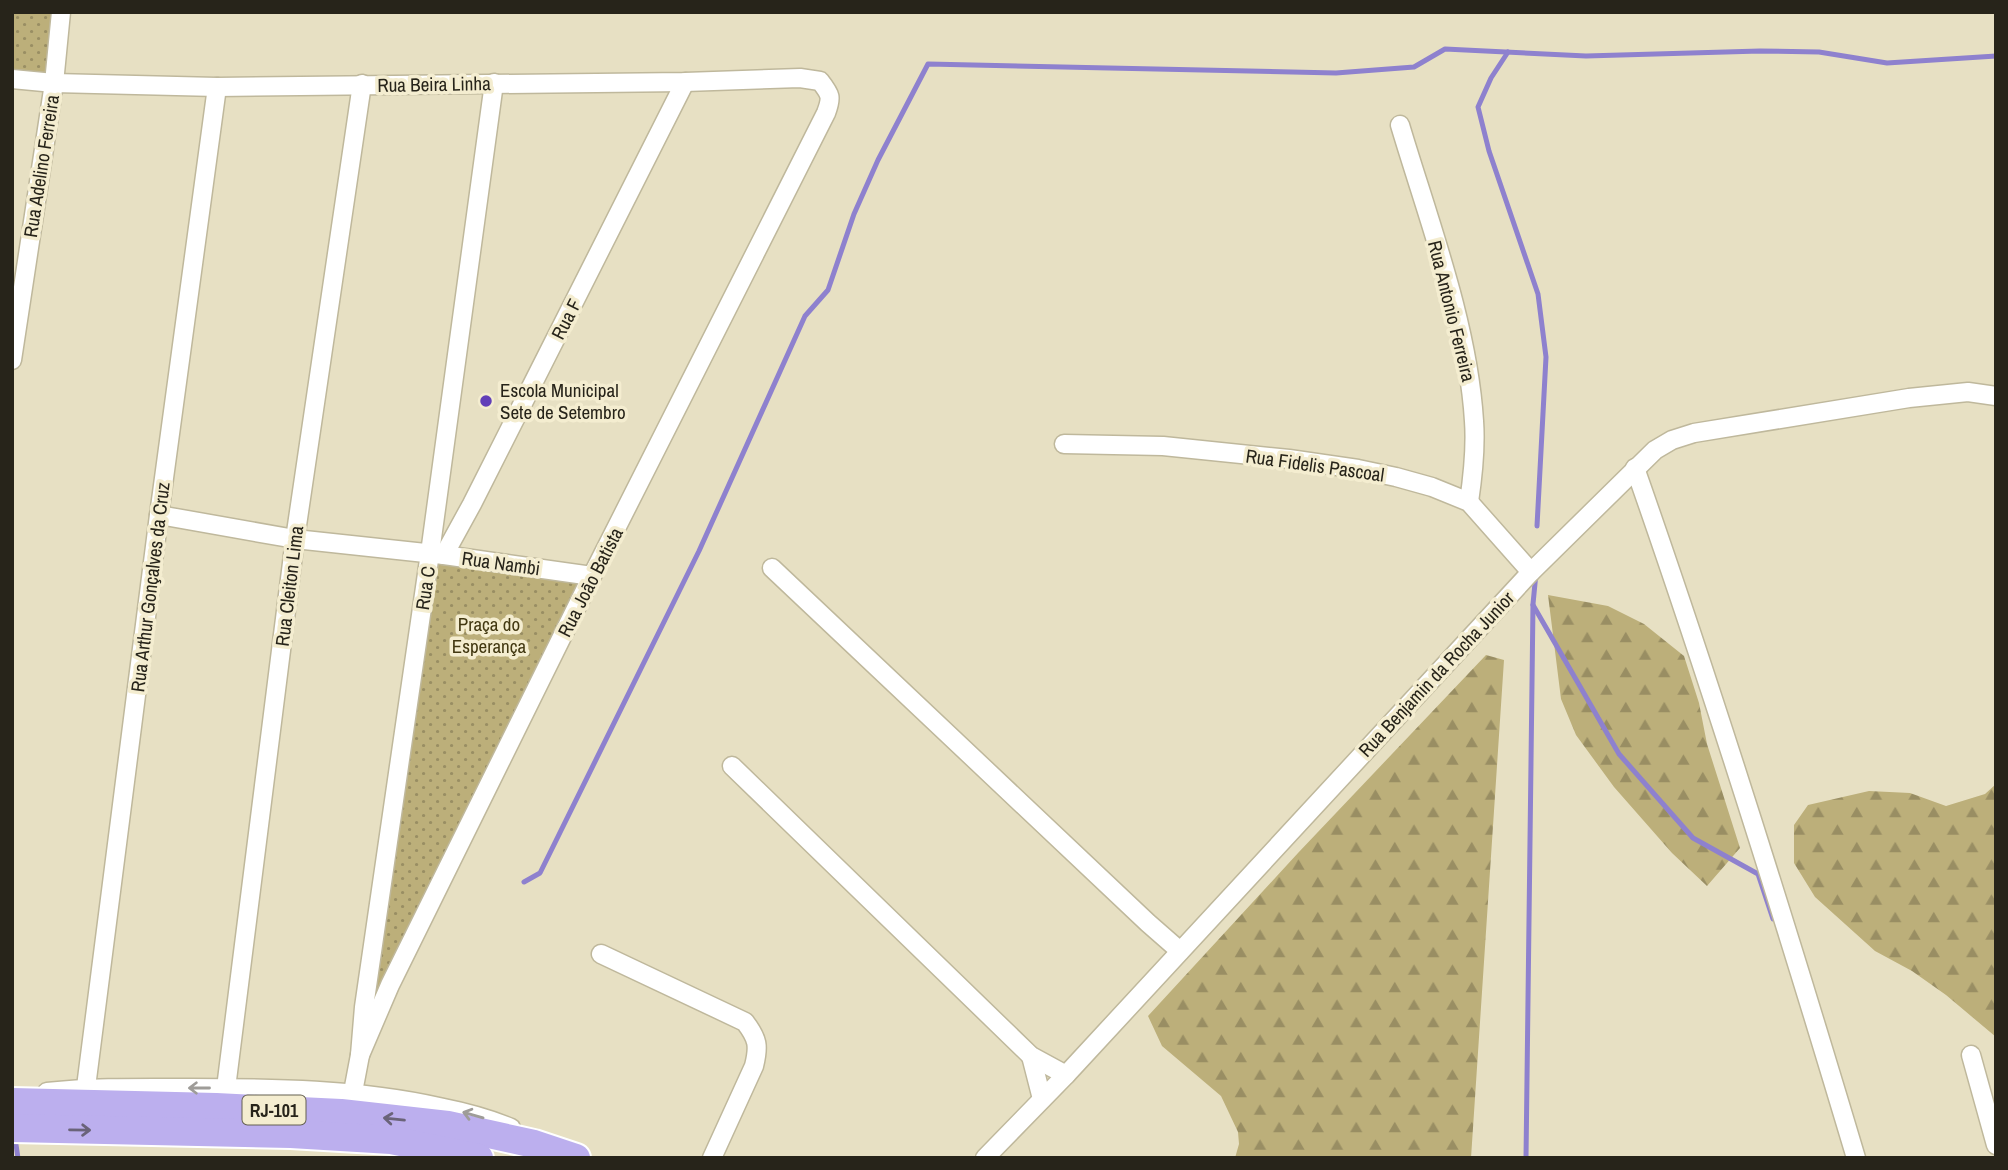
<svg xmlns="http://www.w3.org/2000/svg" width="2008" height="1170" viewBox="0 0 2008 1170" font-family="'Archivo Narrow',sans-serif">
	<defs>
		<pattern id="forest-firs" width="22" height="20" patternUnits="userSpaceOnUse" patternTransform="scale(1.75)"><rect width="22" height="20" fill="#bcaf7a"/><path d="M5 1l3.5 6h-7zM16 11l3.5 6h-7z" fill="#998e63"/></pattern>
		<pattern id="park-dots" width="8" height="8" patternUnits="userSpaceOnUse" patternTransform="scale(1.75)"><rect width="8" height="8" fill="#bcaf7a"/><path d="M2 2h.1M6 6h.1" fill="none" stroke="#998e63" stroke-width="1.8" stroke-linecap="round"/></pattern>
	</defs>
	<rect width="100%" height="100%" fill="#e7e0c3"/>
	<g fill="url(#forest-firs)">
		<polygon points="1548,595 1608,606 1644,624 1684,656 1699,703 1707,744 1740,848 1707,886 1672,853 1614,787 1576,735 1561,699"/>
		<polygon points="1486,655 1504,660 1471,1158 1235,1158 1239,1144 1238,1132 1221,1096 1162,1046 1148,1016 1298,853"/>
		<polygon points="1996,784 1996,1037 1946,995 1912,971 1875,951 1815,897 1794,863 1794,825 1808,805 1869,791 1910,793 1946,806 1985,794"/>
	</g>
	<g fill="url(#park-dots)">
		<polygon points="12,12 56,12 51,76 12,74"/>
		<polygon points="434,559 591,579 363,1029"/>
	</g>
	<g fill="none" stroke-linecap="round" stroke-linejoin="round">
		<g stroke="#8e81ce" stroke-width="5">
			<polyline points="1508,52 1491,78 1478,107 1489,151 1538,294 1546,357 1537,526"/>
			<polyline points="1533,605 1619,754 1693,838 1758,874 1773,919"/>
			<polyline points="524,882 540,873 699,551 805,316 828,290 854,214 878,160 928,64 1336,73 1414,67 1445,49 1586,56 1760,51 1819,52 1887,63 1996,56"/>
			<polyline points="15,1138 18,1158"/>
			<polyline points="1526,1158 1533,604 1536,573"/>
		</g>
		<defs>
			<g id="street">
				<path d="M 12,79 L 54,83 L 217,87 L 685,82 L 800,78 L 820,81 C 831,95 832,97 826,113 L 592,576 L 390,985 L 360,1055"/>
				<path d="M 1400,125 C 1428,219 1468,323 1474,421 C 1476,448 1473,475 1469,502"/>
				<polyline points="12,360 54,83 61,12"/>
				<polyline points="1064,444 1163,446 1289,459 1358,469 1396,477 1432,487 1469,502 1531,572"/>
				<path d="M 1635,468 C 1715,696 1787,927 1856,1158"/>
				<polyline points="159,515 295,539 444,555 592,576"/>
				<polyline points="444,555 472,504 685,82"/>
				<polyline points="772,568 1148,923 1180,951"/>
				<polyline points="732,766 1031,1056 1066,1075"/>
				<path d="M 601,954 L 745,1022 C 758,1039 759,1046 754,1066 L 712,1158"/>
				<polyline points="1971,1055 1996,1145"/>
				<polyline points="1031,1056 1042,1099"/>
				<polyline points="86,1087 159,515 217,87"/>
				<polyline points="226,1088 295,539 362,84"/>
				<path d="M 47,1092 C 95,1087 142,1088 190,1088 C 274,1088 358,1089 439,1107 C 464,1112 488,1118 511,1128"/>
				<polyline points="353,1092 360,1055 364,1007 430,553 494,83"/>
				<polyline points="985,1158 1066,1075 1531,572 1655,450 1672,440 1694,433 1909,398 1968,392 1996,396"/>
			</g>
			<g id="primary">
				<polyline points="12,1102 216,1107 341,1113 448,1125 534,1144 576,1158"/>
				<polyline points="12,1128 291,1134 391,1140 479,1158"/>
			</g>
		</defs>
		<use href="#street" stroke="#bfb89c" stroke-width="21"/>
		<use href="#primary" stroke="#fff" stroke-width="32"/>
		<use href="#street" stroke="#fff" stroke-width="18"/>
		<use href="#primary" stroke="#bcafee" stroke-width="28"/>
	</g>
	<defs><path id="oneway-shaft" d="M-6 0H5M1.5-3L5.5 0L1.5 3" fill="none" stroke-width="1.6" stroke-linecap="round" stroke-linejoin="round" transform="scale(1.75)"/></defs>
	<g stroke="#9e9c98">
		<use href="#oneway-shaft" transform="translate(199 1088) rotate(-180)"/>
		<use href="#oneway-shaft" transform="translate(473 1115) rotate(-164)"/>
	</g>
	<g stroke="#6a6379">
		<use href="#oneway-shaft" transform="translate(394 1119) rotate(-174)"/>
		<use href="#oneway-shaft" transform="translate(80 1130) rotate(1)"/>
	</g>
	<circle fill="#613fb8" stroke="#f4edd0" stroke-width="2.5" cx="486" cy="401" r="7"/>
	<g text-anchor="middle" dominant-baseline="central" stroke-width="7" stroke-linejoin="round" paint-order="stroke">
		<rect fill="#f4edd0" stroke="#646051" stroke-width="2" x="242.5" y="1095.5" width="63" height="29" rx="5"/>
		<g font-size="18" font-weight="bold" fill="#27241a">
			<text x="274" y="1110">RJ-101</text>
		</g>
		<g font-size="19" fill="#27241a" stroke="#f4edd0">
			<text transform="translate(434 84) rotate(-1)">Rua Beira Linha</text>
			<text transform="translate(41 166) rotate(-81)">Rua Adelino Ferreira</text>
			<text transform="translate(1452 311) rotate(76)">Rua Antonio Ferreira</text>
			<text transform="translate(566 319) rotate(-63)">Rua F</text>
			<text transform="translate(1315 465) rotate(8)">Rua Fidelis Pascoal</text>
			<text transform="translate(501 563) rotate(8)">Rua Nambi</text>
			<text transform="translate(590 582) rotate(-63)">Rua Joāo Batista</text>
			<text transform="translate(289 586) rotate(-83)">Rua Cleiton Lima</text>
			<text transform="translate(150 587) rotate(-83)">Rua Arthur Gonçalves da Cruz</text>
			<text transform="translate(425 588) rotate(-82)">Rua C</text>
			<text transform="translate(1436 674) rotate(-47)">Rua Benjamin da Rocha Junior</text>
		</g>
		<g font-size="19" fill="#27241a" stroke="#f4edd0" text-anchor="start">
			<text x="500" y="390">Escola Municipal<tspan x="500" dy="22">Sete de Setembro</tspan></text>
		</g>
		<g font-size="19" fill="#423811" stroke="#f4edd0">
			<text x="489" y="624">Praça do<tspan x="489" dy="22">Esperança</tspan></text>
		</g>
	</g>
	<rect width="2008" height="1170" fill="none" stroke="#27241a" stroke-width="28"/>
</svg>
